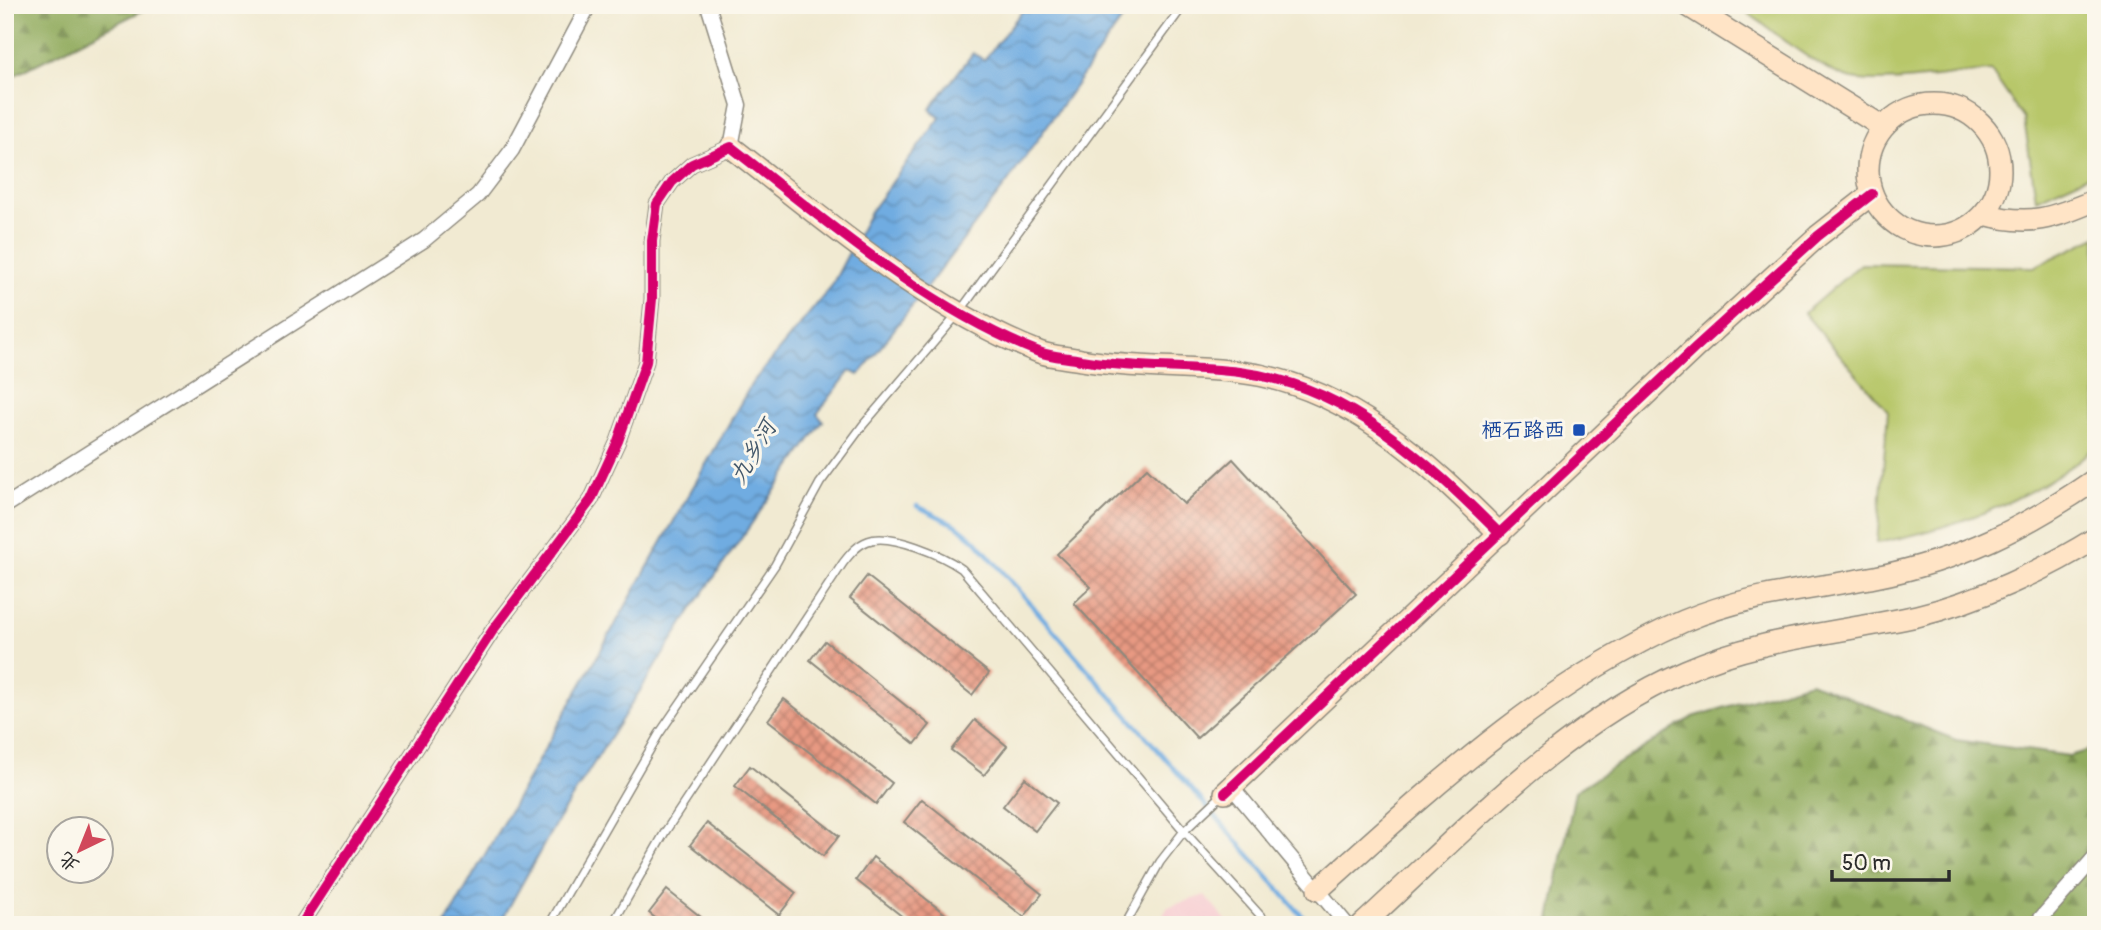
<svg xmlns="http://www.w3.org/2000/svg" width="2101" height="930" viewBox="0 0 2101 930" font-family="Pangolin,'LXGW WenKai TC',sans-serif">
	<defs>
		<pattern id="forest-firs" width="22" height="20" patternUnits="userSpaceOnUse" patternTransform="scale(1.75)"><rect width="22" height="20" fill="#92ac5e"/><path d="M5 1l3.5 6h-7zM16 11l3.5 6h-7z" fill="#778c4e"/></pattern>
		<pattern id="water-waves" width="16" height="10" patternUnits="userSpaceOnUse" patternTransform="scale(1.75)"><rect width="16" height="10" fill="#70ace1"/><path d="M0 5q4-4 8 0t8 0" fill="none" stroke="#5c8cb7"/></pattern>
		<pattern id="building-cross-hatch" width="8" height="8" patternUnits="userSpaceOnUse" patternTransform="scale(1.75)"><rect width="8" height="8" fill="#e79982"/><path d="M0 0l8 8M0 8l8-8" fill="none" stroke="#bb7d6b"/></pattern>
	</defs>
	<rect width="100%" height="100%" fill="#fbf7ec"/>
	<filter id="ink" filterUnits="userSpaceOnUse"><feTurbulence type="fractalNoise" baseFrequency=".0143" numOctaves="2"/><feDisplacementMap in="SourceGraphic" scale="14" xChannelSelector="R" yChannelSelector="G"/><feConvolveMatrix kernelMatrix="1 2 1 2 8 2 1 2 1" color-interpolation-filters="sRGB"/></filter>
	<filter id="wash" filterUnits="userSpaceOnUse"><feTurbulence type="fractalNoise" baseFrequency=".00686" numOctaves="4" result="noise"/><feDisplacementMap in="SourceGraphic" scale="28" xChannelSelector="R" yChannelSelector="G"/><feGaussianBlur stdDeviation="1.57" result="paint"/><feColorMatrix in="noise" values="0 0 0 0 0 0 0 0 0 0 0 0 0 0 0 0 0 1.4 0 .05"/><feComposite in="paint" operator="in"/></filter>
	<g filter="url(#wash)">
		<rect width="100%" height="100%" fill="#f1ead2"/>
		<polygon fill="#f7cfd3" points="1205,895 1230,925 1157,925 1168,907"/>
		<g fill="#b8c76a" stroke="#72794a" stroke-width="2">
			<path d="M 1737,5 L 2096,5 L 2096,172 L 2036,199 L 2024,119 L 1991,71 C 1955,73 1876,88 1845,77 C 1812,65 1767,26 1737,5 Z"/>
			<path d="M 2096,237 L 2096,446 C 2036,499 1954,528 1877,543 L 1888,411 L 1804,313 L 1861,264 L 2034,267 Z"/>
		</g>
		<g fill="url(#forest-firs)" stroke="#5e6c44" stroke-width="2">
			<polygon points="5,5 153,5 5,80"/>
			<polygon points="1810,682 1956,740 2069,756 2096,748 2096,925 1549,925 1575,791 1693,717"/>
		</g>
		<polygon fill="url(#water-waves)" stroke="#4e6c86" stroke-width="2" points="1027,5 1132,5 1007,183 859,375 850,371 817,414 823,421 692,609 557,821 499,925 445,925 752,383 831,287 870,212 940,118 930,109 973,53 984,60"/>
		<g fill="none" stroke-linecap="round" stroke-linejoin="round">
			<polyline stroke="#70ace1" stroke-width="4.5" points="917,506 956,525 975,540 1310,925"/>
		</g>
		<g id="blocks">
			<g fill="url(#building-cross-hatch)">
				<polygon points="1233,459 1356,594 1197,738 1074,603 1091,587 1057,554 1147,468 1184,504"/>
				<polygon points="867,576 989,673 972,695 850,598"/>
				<polygon points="825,641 930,725 915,744 810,660"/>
				<polygon points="784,699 892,783 876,804 768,720"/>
				<polygon points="975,720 1007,746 984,775 951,750"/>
				<polygon points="750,766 839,836 823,856 735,786"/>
				<polygon points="1025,778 1057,803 1035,831 1003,806"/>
				<polygon points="922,799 1042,894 1024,917 904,822"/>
				<polygon points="707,823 796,893 779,915 690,845"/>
				<polygon points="873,857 959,925 913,925 856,880"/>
				<polygon points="667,890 711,925 664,925 649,913"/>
			</g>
		</g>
	</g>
	<g filter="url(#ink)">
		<use href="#blocks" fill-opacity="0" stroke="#8e8a7e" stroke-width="2"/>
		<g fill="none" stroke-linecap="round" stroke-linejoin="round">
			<defs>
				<g id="lane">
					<polyline points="549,925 659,734 775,565 820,483 863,425 958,314 1184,5"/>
					<path d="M 612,925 L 665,832 L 843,563 C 850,554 857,545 868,541 C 890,532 944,556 962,569 L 1184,831 L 1269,925"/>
					<polyline points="1125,925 1160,862 1184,831 1222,795"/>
				</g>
				<g id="street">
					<polyline points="5,506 424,240 478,195 512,150 589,5"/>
					<polyline points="1231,786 1347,925"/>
					<polyline points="301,925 493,630 591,500 618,441 646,362 652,299 652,241 657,204 672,182 692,164 731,147 739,105 708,5"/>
					<polyline points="2035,925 2096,856"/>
				</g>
				<g id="secondary">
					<polyline points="1687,5 1883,127"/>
					<circle cx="1934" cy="170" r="66"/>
					<path d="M 731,147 C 826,221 926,308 1039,352 C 1052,357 1067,357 1081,360 C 1133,369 1186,366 1239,372 C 1346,384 1428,462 1500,534"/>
					<path d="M 1984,214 C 2030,227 2053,218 2096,200"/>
					<polyline points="1225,793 1695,348 1818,236 1872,194"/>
					<path d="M 1318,890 C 1430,790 1544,682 1684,621 C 1748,594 1808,590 1875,577 C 1961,560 2025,528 2096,479"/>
					<path d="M 1362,925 C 1462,834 1560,726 1685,671 C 1759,638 1839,633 1917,616 C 1976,602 2045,570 2096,538"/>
				</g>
			</defs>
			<use href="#lane" stroke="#8e8a7e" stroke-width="10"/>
			<use href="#street" stroke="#8e8a7e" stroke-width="17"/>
			<use href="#secondary" stroke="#8e8a7e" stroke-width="24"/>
			<use href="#lane" stroke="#fff" stroke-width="7"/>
			<use href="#street" stroke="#fff" stroke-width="14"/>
			<use href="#secondary" stroke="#ffe4c6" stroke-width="21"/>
			<defs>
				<g id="cycleway">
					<polyline points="1225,793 1695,348 1818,236 1872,194"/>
					<path d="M 301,925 L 493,630 L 591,500 L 618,441 L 646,362 L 652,299 L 652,241 L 657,204 L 672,182 L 692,164 L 731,147 C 826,221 926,308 1039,352 C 1052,357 1067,357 1081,360 C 1133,369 1186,366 1239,372 C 1346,384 1428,462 1500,534"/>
				</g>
			</defs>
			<use href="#cycleway" stroke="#fbf7ec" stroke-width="15"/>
			<use href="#cycleway" stroke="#d6006c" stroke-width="10"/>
		</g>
	</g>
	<rect fill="#1a4fb4" stroke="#fbf7ec" stroke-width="2.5" x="1572" y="423" width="14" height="14" rx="3.5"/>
	<g text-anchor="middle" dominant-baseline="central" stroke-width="6" stroke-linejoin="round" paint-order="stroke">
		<g font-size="21" fill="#164399" stroke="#fbf7ec" text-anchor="end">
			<text x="1565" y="430">栖石路西</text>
		</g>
		<g font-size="23" font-style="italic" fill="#43586b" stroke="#fbf7ec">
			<text transform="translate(753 452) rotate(-60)">九乡河</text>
		</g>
	</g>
	<rect width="2101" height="930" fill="none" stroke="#fbf7ec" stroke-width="28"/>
	<g transform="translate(80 850) rotate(223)"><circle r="33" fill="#fbf7ec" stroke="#a8a59f" stroke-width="2"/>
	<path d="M0-5L12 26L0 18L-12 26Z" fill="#d1495b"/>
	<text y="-10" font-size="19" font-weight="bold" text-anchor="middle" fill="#2b2b2b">北</text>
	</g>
	<path d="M1832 870v10h117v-10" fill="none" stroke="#2b2b2b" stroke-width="3.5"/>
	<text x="1842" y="870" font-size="21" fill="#2b2b2b" stroke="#fbf7ec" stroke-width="5" paint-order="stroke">50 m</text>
</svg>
